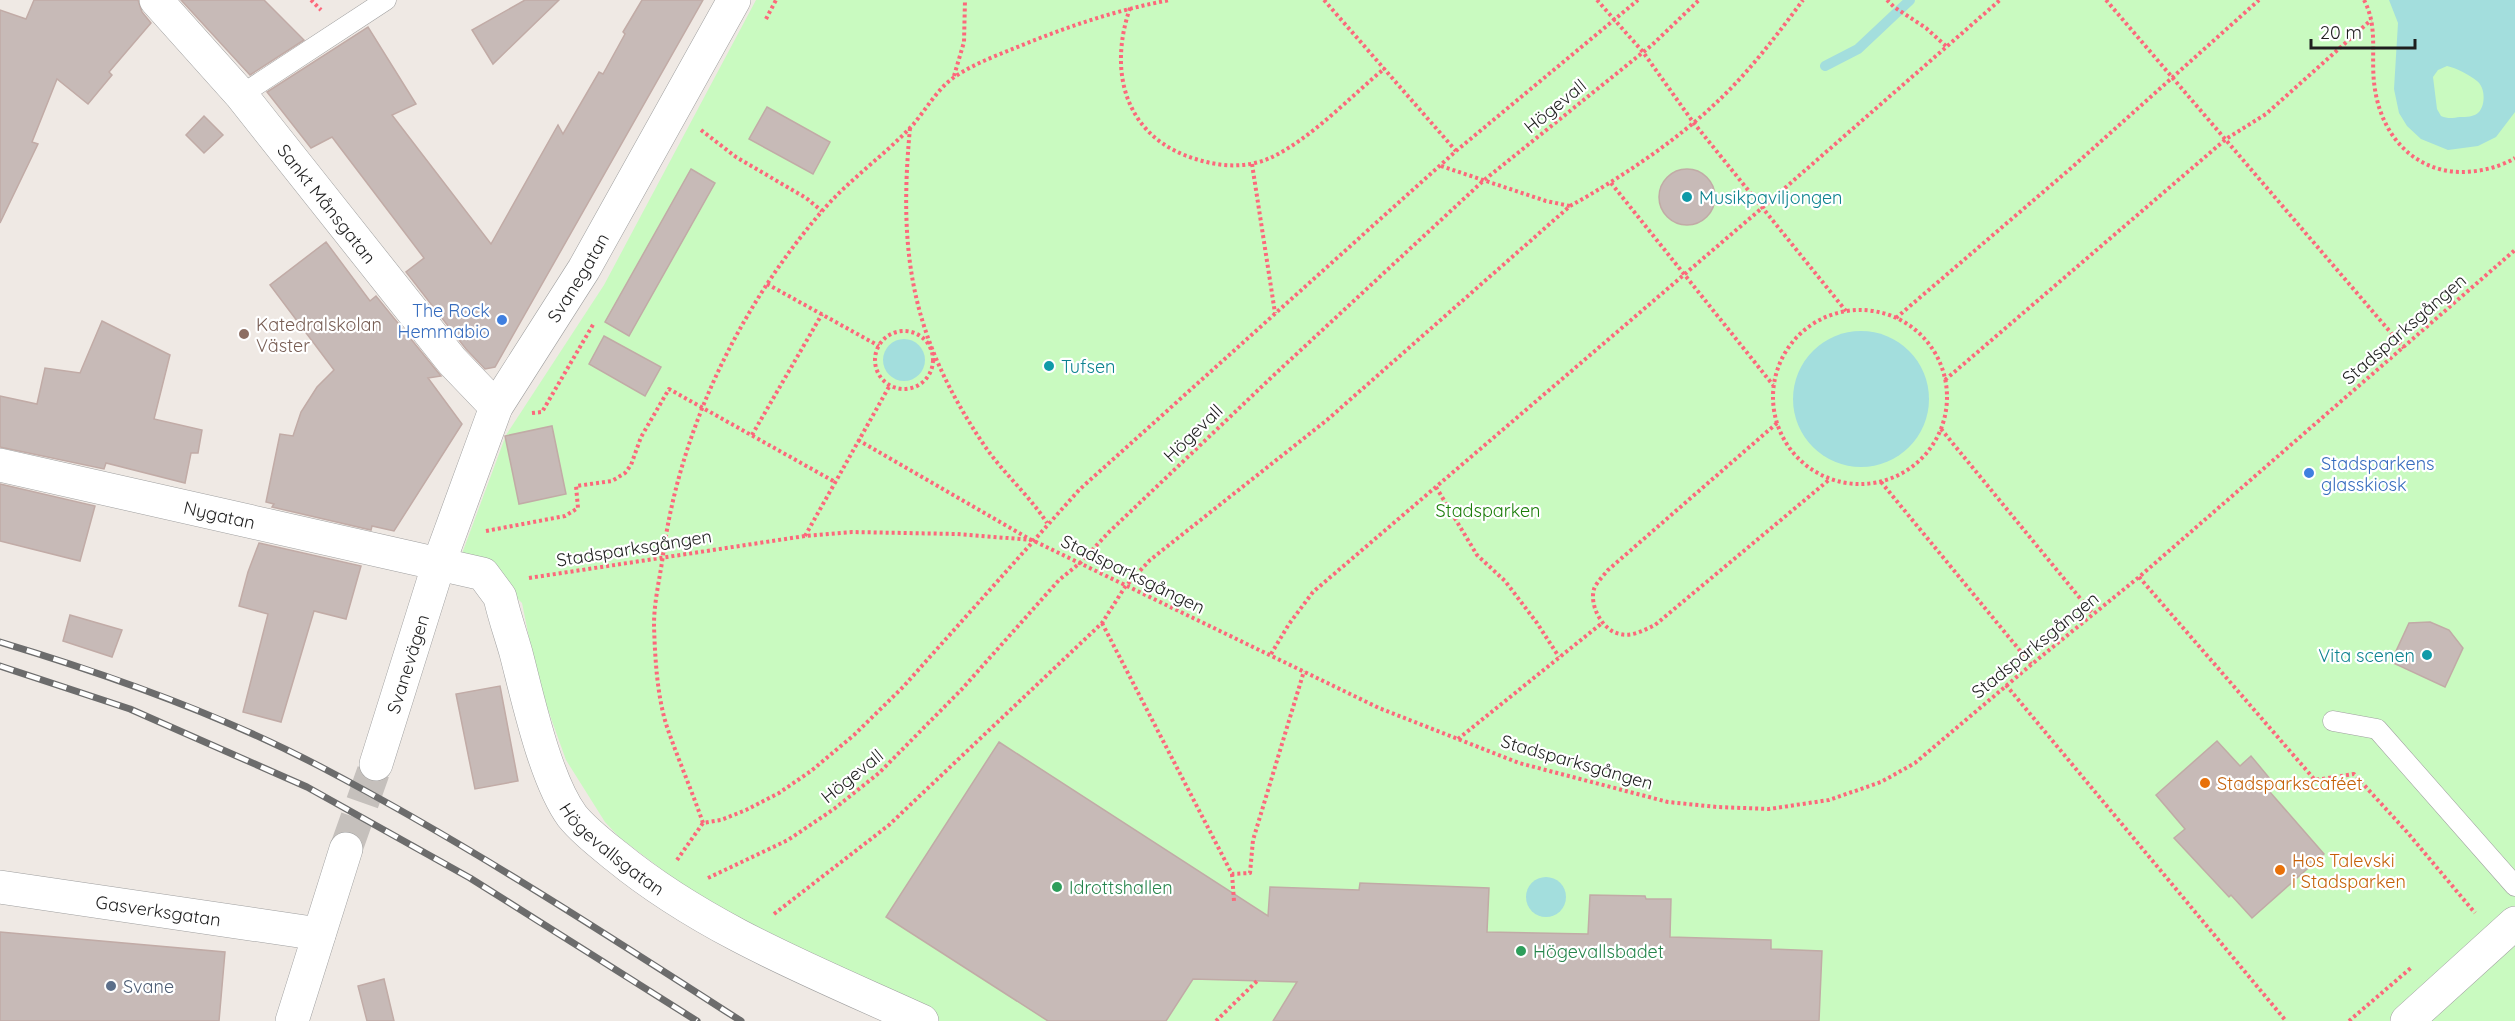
<svg xmlns="http://www.w3.org/2000/svg" width="2515" height="1021" viewBox="0 0 2515 1021" font-family="Quicksand,sans-serif">
	<rect width="100%" height="100%" fill="#efe9e4"/>
	<polygon fill="#c9fac0" points="756,0 2515,0 2515,1021 911,1021 677,881 619,837 605,822 566,760 538,682 522,603 503,584 460,559 506,435 604,285"/>
	<g fill="#a3dedd" fill-rule="evenodd">
		<path d="M 2389,0 L 2515,0 L 2515,112 L 2496,137 L 2478,146 L 2448,150 L 2421,139 L 2407,126 L 2399,113 L 2394,89 L 2398,23 ZM 2447,66 C 2456,68 2470,75 2477,81 C 2485,87 2486,104 2479,112 C 2474,117 2466,117 2460,117 C 2453,118 2448,119 2441,116 L 2437,109 L 2433,77 L 2438,70 Z"/>
		<circle cx="1861" cy="399" r="68"/>
		<circle cx="904" cy="360" r="21"/>
		<circle cx="1546" cy="897" r="20"/>
	</g>
	<g fill="none" stroke-linecap="round" stroke-linejoin="round">
		<polyline stroke="#a3dedd" stroke-width="10" points="1825,66 1858,49 1910,0"/>
	</g>
	<g fill="#c7bab7" stroke="#c1aba6" stroke-width="1.5">
		<polygon points="34,0 138,0 142,12 151,23 109,72 112,75 88,104 57,79 32,142 38,144 0,223 0,10 26,19"/>
		<polygon points="181,0 264,0 304,40 250,75"/>
		<polygon points="525,0 559,0 493,64 472,30"/>
		<polygon points="642,0 703,0 495,367 485,369 466,349 406,272 424,258 332,137 311,148 267,92 368,27 416,104 392,115 491,244 558,125 563,134 599,72 603,74 625,34 623,32"/>
		<polygon points="767,107 830,142 813,174 749,139"/>
		<polygon points="204,116 223,135 204,153 186,135"/>
		<circle cx="1687" cy="197" r="28"/>
		<polygon points="691,169 715,183 629,336 605,322"/>
		<polygon points="326,242 370,301 376,296 441,376 428,378 462,424 394,531 372,526 371,530 272,507 274,504 266,502 280,434 293,436 301,412 317,387 334,370 270,285"/>
		<polygon points="102,321 170,355 154,419 202,430 198,453 191,453 185,483 106,463 104,469 0,447 0,396 37,404 45,368 80,373"/>
		<polygon points="604,336 661,367 645,396 589,364"/>
		<polygon points="552,426 566,494 519,504 505,436"/>
		<polygon points="0,484 95,506 80,561 0,541"/>
		<polygon points="259,543 361,566 346,619 314,611 281,722 243,712 268,614 239,606 248,572"/>
		<polygon points="70,615 122,630 112,657 63,641"/>
		<polygon points="2430,622 2449,630 2463,648 2445,687 2391,662 2409,623"/>
		<polygon points="500,686 518,781 475,789 456,694"/>
		<polygon points="2217,741 2240,766 2251,756 2276,786 2269,791 2324,854 2252,918 2231,895 2229,897 2174,838 2185,829 2156,795"/>
		<polygon points="999,742 1268,916 1270,887 1359,890 1360,883 1489,888 1487,932 1588,934 1590,895 1645,896 1646,899 1671,899 1670,937 1771,940 1771,949 1822,951 1819,1021 1273,1021 1297,982 1193,979 1166,1021 1048,1021 886,917"/>
		<polygon points="0,932 225,952 219,1021 0,1021"/>
		<polygon points="384,979 394,1021 367,1021 358,986"/>
	</g>
	<g fill="none" stroke-linecap="round" stroke-linejoin="round">
		<polyline stroke="#c5c0bc" stroke-width="33" stroke-dasharray="33 16" stroke-linecap="butt" points="346,849 376,764"/>
		<defs>
			<g id="service">
				<polyline points="241,95 386,0"/>
				<polyline points="2333,721 2377,729 2515,886"/>
			</g>
			<g id="minor">
				<path id="s1" d="M 156,0 L 241,95 L 452,361 L 496,407"/>
				<path id="s2" d="M 0,465 L 483,574 L 500,597 C 504,616 511,635 516,653 C 528,699 545,779 572,816 C 584,831 601,844 616,856 C 706,930 817,973 922,1021"/>
				<path id="s3" d="M 0,887 L 319,934"/>
				<polyline points="2407,1021 2515,923"/>
			</g>
			<g id="tertiary">
				<path id="s4" d="M 376,764 L 439,563 L 496,407 L 584,269 L 734,0"/>
				<polyline points="292,1021 346,849"/>
			</g>
		</defs>
		<use href="#service" stroke="#9f9f9f" stroke-width="21"/>
		<use href="#minor" stroke="#9f9f9f" stroke-width="34"/>
		<use href="#tertiary" stroke="#9f9f9f" stroke-width="34"/>
		<g stroke="#fc687b" stroke-width="4" stroke-dasharray="3 3" stroke-linecap="butt">
			<polyline points="311,0 321,10"/>
			<polyline points="1324,0 1456,151"/>
			<polyline points="1597,0 1643,52 1693,122 1846,311"/>
			<polyline points="1887,0 1894,7 1926,28 1947,47"/>
			<polyline points="2106,0 2404,348"/>
			<path d="M 2364,0 C 2378,26 2371,54 2374,82 C 2378,123 2401,160 2443,170 C 2466,175 2495,170 2515,158"/>
			<path d="M 1130,8 C 1107,75 1127,140 1199,160 C 1222,167 1248,168 1270,158 C 1311,139 1350,97 1385,68"/>
			<polyline points="766,19 776,0"/>
			<polyline points="954,76 964,42 965,0"/>
			<path d="M 910,128 C 898,256 912,338 984,445 C 1003,473 1029,495 1047,523"/>
			<polyline points="701,130 736,157 806,198 822,211"/>
			<polyline points="1252,164 1275,313"/>
			<polyline points="1441,166 1546,201 1570,206"/>
			<polyline points="1611,183 1773,385"/>
			<polyline points="767,284 879,346"/>
			<circle cx="1860" cy="397" r="87"/>
			<polyline points="1896,318 2070,169 2259,0"/>
			<circle cx="904" cy="360" r="29"/>
			<polyline points="1945,380 2226,139 2266,114 2371,20"/>
			<polyline points="532,413 542,412 594,323"/>
			<path d="M 1777,423 L 1608,570 C 1604,575 1596,583 1594,589 C 1589,606 1603,631 1620,634 C 1632,637 1644,630 1655,625 L 1830,479"/>
			<polyline points="1941,429 2093,614"/>
			<polyline points="752,435 822,314"/>
			<polyline points="858,440 1031,540"/>
			<polyline points="1881,482 2031,664"/>
			<polyline points="1436,487 1477,555 1505,581 1537,623 1559,657"/>
			<polyline points="486,531 565,516 578,508 576,486 612,481 625,473 631,465 641,437 669,389 835,482"/>
			<polyline points="805,536 890,385"/>
			<polyline points="2139,577 2315,780 2354,774 2407,832 2475,913"/>
			<polyline points="529,578 805,536 852,532 957,534 1032,540 1379,708 1519,763 1668,802 1717,807 1769,809 1829,800 1881,782 1915,763 2032,664 2139,577 2515,250"/>
			<polyline points="1102,623 1232,874 1250,873 1253,840 1304,671"/>
			<polyline points="1271,654 1289,624 1313,592 1762,208 2000,0"/>
			<polyline points="2006,685 2286,1021"/>
			<polyline points="1458,739 1602,623"/>
			<path d="M 703,823 C 692,791 678,759 667,727 C 657,696 655,658 654,625 C 654,601 660,578 663,555 C 680,429 740,306 823,210 C 849,180 882,157 910,128 C 925,112 937,88 956,76 C 974,64 995,56 1015,48 C 1066,27 1116,10 1170,0"/>
			<polyline points="677,860 703,823 721,820 746,810 779,793 811,771 854,735 903,687 1079,490 1456,151 1638,0"/>
			<polyline points="1232,874 1234,901"/>
			<polyline points="708,878 788,840 834,809 879,773 962,689 1059,580 1080,563 1109,532 1275,374 1483,181 1652,45 1699,0"/>
			<path d="M 774,914 L 889,825 L 1102,623 L 1125,587 L 1150,560 L 1327,420 L 1570,206 C 1619,179 1676,141 1717,102 C 1749,72 1777,35 1803,0"/>
			<polyline points="1216,1021 1257,981"/>
			<polyline points="2349,1021 2412,967"/>
		</g>
		<use href="#service" stroke="#fff" stroke-width="20"/>
		<use href="#minor" stroke="#fff" stroke-width="33"/>
		<use href="#tertiary" stroke="#fff" stroke-width="33"/>
		<defs>
			<g id="rail">
				<path d="M 0,642 C 110,675 220,714 321,767 C 466,843 604,933 741,1021"/>
				<polyline points="0,666 130,709 307,787 470,878 697,1021"/>
			</g>
		</defs>
		<use href="#rail" stroke="#6c6c6c" stroke-width="7"/>
		<use href="#rail" stroke="#fff" stroke-width="4.5" stroke-dasharray="14" stroke-linecap="butt"/>
	</g>
	<g fill="#0f9aa8" stroke="#fff" stroke-width="2">
		<circle cx="1687" cy="197" r="6"/>
		<circle cx="1049" cy="366" r="6"/>
		<circle cx="2427" cy="655" r="6"/>
	</g>
	<g fill="#3f7fe0" stroke="#fff" stroke-width="2">
		<circle cx="502" cy="320" r="6"/>
		<circle cx="2309" cy="473" r="6"/>
	</g>
	<circle fill="#8d6e63" stroke="#fff" stroke-width="2" cx="244" cy="334" r="6"/>
	<g fill="#e8710a" stroke="#fff" stroke-width="2">
		<circle cx="2205" cy="783" r="6"/>
		<circle cx="2280" cy="870" r="6"/>
	</g>
	<g fill="#2e9e5b" stroke="#fff" stroke-width="2">
		<circle cx="1057" cy="887" r="6"/>
		<circle cx="1521" cy="951" r="6"/>
	</g>
	<circle fill="#5c6f8a" stroke="#fff" stroke-width="2" cx="111" cy="986" r="6"/>
	<g text-anchor="middle" dominant-baseline="central" stroke-width="4.5" stroke-linejoin="round" paint-order="stroke">
		<g font-size="18" fill="#1e1e1e" stroke="#fff">
			<text transform="translate(1555 106) rotate(-39)">Högevall</text>
			<text stroke="none"><textPath href="#s1" startOffset="266">Sankt Månsgatan</textPath></text>
			<text stroke="none"><textPath href="#s4" startOffset="530">Svanegatan</textPath></text>
			<text transform="translate(2404 329) rotate(-41)">Stadsparksgången</text>
			<text transform="translate(1193 433) rotate(-44)">Högevall</text>
			<text stroke="none"><textPath href="#s2" startOffset="225">Nygatan</textPath></text>
			<text transform="translate(634 548) rotate(-9)">Stadsparksgången</text>
			<text transform="translate(1133 574) rotate(26)">Stadsparksgången</text>
			<text transform="translate(2035 645) rotate(-39)">Stadsparksgången</text>
			<text stroke="none"><textPath href="#s4" startOffset="105">Svanevägen</textPath></text>
			<text transform="translate(1577 762) rotate(16)">Stadsparksgången</text>
			<text transform="translate(852 776) rotate(-39)">Högevall</text>
			<text stroke="none"><textPath href="#s2" startOffset="807">Högevallsgatan</textPath></text>
			<text stroke="none"><textPath href="#s3" startOffset="160">Gasverksgatan</textPath></text>
		</g>
		<g font-size="18" fill="#0d838f" stroke="#fff" text-anchor="start">
			<text x="1699" y="197">Musikpaviljongen</text>
			<text x="1061" y="366">Tufsen</text>
			<text x="2415" y="655" text-anchor="end">Vita scenen</text>
		</g>
		<g font-size="18" fill="#366cbe" stroke="#fff" text-anchor="end">
			<text x="490" y="310">The Rock<tspan x="490" dy="21">Hemmabio</tspan></text>
			<text x="2321" y="463" text-anchor="start">Stadsparkens<tspan x="2321" dy="21">glasskiosk</tspan></text>
		</g>
		<g font-size="18" fill="#785e54" stroke="#fff" text-anchor="start">
			<text x="256" y="324">Katedralskolan<tspan x="256" dy="21">Väster</tspan></text>
		</g>
		<g font-size="18" fill="#1b7e0a" stroke="#fff">
			<text x="1488" y="510">Stadsparken</text>
		</g>
		<g font-size="18" fill="#c56008" stroke="#fff" text-anchor="start">
			<text x="2217" y="783">Stadsparkscaféet</text>
			<text x="2292" y="860">Hos Talevski<tspan x="2292" dy="21">i Stadsparken</tspan></text>
		</g>
		<g font-size="18" fill="#27864d" stroke="#fff" text-anchor="start">
			<text x="1069" y="887">Idrottshallen</text>
			<text x="1533" y="951">Högevallsbadet</text>
		</g>
		<g font-size="18" fill="#4e5e75" stroke="#fff" text-anchor="start">
			<text x="123" y="986">Svane</text>
		</g>
	</g>
	<path d="M2311 39v9h104v-9" fill="none" stroke="#1e1e1e" stroke-width="3"/>
	<text x="2320" y="39" font-size="18" fill="#1e1e1e" stroke="#ffffff" stroke-width="4.5" paint-order="stroke">20 m</text>
</svg>
